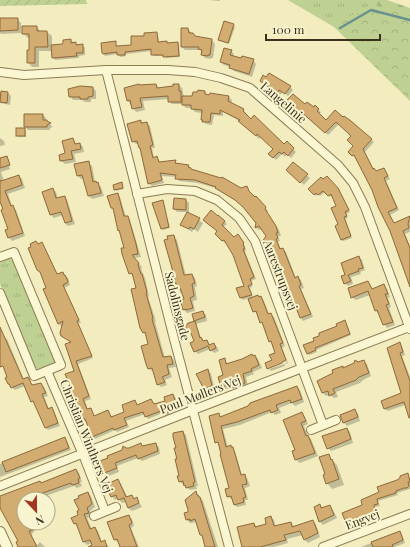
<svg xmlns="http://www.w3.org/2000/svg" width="410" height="547" viewBox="0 0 410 547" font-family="'Playfair Display',serif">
	<defs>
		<pattern id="grass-tufts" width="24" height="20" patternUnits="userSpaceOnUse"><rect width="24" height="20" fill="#bed192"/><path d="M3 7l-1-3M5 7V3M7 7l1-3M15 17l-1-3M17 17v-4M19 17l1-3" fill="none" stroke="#a4b47d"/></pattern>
		<pattern id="forest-firs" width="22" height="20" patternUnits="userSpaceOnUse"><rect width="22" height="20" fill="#bed192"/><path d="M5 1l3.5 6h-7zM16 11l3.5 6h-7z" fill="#a4b47d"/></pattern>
		<pattern id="park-crowns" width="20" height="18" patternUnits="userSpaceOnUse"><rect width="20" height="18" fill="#bed192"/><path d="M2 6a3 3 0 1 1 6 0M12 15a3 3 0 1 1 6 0" fill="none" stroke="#a4b47d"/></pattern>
		<pattern id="garden-furrows" width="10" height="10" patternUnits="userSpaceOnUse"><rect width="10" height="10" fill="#bed192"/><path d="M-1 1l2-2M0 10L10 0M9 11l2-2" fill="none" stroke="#a4b47d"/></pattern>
	</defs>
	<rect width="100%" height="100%" fill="#f2ecbf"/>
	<g fill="url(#grass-tufts)">
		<polygon points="288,0 372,0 372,4 334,27"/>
		<polygon points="10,258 13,261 55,360 53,364 38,369 35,367 0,284 0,262"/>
	</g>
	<polygon fill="url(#forest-firs)" points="372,0 387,0 410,8 410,32 334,27 372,4"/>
	<polygon fill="url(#park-crowns)" points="372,4 410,16 410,101 334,27"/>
	<polygon fill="url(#garden-furrows)" points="0,0 86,0 87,4 0,6"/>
	<g fill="#0003">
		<polygon points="209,0 220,0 220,1"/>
		<polygon points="0,19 17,19 21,23 21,33 1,34 0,33"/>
		<polygon points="233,25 235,27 229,44 221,41 220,40"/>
		<polygon points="37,27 41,32 47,32 52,36 52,46 62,45 71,40 78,46 82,45 85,48 85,55 79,56 79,58 55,60 53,57 52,51 39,51 39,67 32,67 28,62 30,51 30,38 28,38 23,33"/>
		<polygon points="188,29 195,37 212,40 215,44 213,58 211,58 211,59 205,58 202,55 202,52 200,50 185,50 182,47"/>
		<polygon points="156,33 158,35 159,43 166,42 168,44 178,43 179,45 180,57 166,58 164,56 154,56 152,54 152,51 126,54 126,56 120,57 118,54 105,56 104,54 115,42 117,47 132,46 145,37"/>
		<polygon points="231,51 234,54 234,57 253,60 256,64 252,77 234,71 230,67 224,65 221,62"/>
		<polygon points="261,81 290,87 293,90 288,96 283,92 280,95"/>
		<polygon points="156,85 159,88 179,85 182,88 184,97 193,97 205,92 208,96 211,94 229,97 232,100 231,104 243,110 246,113 245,115 284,146 287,143 296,152 291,158 287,154 285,157 282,154 276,160 270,154 274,149 261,137 259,139 240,121 223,112 223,116 214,115 212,125 206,124 202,119 202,113 195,112 192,108 186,108 182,104 172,104 169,101 169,99 143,101 145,110 136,112 128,101"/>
		<polygon points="93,88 96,91 96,99 91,99 91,102 85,102 82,100 73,100 70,96"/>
		<polygon points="0,92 8,93 11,96 10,105 0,103"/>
		<polygon points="287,102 314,108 315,107 321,112 319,115 326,121 335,112 374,142 365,152 374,170 377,172 384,169 390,179 386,181 399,210 390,215 395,224 409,219 410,220 410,232 405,234 410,246 410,286 402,265 404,265 391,231 373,190 356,158 349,152 354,146 352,136 339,124 328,135 303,113 301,115"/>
		<polygon points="43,115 46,118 46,121 53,127 50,128 50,130 28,130 25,127"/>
		<polygon points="140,122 142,124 147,123 150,126 155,148 152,148 154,158 157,158 161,163 175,162 179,165 188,166 193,171 240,190 246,187 251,195 259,200 268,211 267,212 279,230 281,236 278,236 280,241 278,242 281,250 283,249 286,252 296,278 298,277 301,280 304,288 301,289 313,317 303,321 301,318 283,281 280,278 267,244 264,241 267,236 262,229 259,230 256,228 258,222 239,203 216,188 198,183 179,181 177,177 162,176 164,183 152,186 149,183 142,150 139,144 136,144 133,141"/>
		<polygon points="24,129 26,131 26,137 18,137 17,135"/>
		<polygon points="0,138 4,141 5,145 0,146"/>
		<polygon points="73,139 77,145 80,144 83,147 84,152 74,154 76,162 65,164 61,161 60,156 66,154"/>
		<polygon points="7,157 9,160 7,160 10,169 1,172 4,181 19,176 22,179 25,188 8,194 12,206 16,210 25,236 12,241 9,237 9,229 4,210 0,201 0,159"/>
		<polygon points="88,162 92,166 95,182 101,187 104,196 92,199 89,196 84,178 81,179 78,176"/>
		<polygon points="293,164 310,178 304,185 287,170"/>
		<polygon points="327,177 340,191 350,212 346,214 348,218 345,219 352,238 343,241 341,240 337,206 332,196 330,197 325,192 320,196 318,194 316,196 309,189"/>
		<polygon points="121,183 124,189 116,191 114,185"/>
		<polygon points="53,189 56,192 58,199 64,197 67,200 75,224 68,226 65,223 63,215 54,218 51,215 44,192"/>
		<polygon points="117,194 120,197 126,217 127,217 130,220 141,257 134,258 142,267 141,269 145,278 149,296 148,297 156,321 155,322 165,358 171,357 174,360 176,367 169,368 172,377 165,380 167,385 161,387 158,384 154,371 152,371 149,368 149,344 147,336 143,332 137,289 134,276 130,273 115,212 112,208"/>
		<polygon points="186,200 189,203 189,214 203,223 198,232 194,229 192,232 182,225 188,212 177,212 174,209"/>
		<polygon points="162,202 170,228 163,230 162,228"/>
		<polygon points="211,212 218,217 218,216 225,222 227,224 223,227 234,238 238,235 245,246 244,246 246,251 245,252 256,279 251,281 253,286 250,288 253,298 258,296 261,297 264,301 269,314 274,317 285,346 282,348 288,363 284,365 285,366 271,371 269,369 287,363 286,361 268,368 266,364 273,361 271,356 277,353 273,344 270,341 264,325 261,322 258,314 254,311 249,298 243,300 241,298 238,289 245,286 234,254 226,241 225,243 216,234 218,231 205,220"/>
		<polygon points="173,236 177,240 186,276 192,275 195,278 197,286 195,287 197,300 193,301 195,311 187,313 183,309 185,299 177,286 173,283 176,279"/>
		<polygon points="42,243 44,246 58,275 62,273 68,278 70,285 64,288 81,323 78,323 93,358 78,364 91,399 85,401 88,410 90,409 95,416 108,411 112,417 126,412 135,402 138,406 154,405 166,402 173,395 176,398 178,407 175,408 176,410 169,412 170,416 166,417 163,413 148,419 145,414 126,421 129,427 117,432 115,430 95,439 93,437 87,421 84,421 81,418 73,389 75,371 71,343 64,325 61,326 58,323 48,288 30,248"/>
		<polygon points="359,257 362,260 365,270 360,272 361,274 351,277 353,284 348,286 345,283 346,275"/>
		<polygon points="368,282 373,290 384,286 387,289 390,297 388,298 391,307 389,308 395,325 387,328 384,324 379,314 376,311 370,295 356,300 352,297"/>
		<polygon points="203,312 206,315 207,321 196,324 201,338 205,342 207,341 210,345 214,344 217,347 219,351 214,353 210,349 198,354 195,351 195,342 192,334 189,331 188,324 196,322 194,320"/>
		<polygon points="345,321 351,335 316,350 317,352 309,355 307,353"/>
		<polygon points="0,332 3,338 4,337 7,339 24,380 28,378 33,386 41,384 44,387 48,396 44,397 49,409 51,408 54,411 60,426 48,430 46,428 35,404 32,401 25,386 15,390 8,384 9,378 0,353"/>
		<polygon points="399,343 402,346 405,355 402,356 410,377 410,418 405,405 388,411 385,409 383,402 402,394"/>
		<polygon points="255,356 258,359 262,368 253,372 254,374 246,377 248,386 237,390 234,387 226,389 222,386 224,376 225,360 228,364"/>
		<polygon points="363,361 367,364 371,376 363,380 360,383 336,392 338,397 334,398 330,395 326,396 323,393 318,381 335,373 343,367 344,368"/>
		<polygon points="208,370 211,374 215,390 208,392 203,385"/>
		<polygon points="297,387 300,390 304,402 295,406 292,403 279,408 281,413 275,415 272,412 240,425 223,429 228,447 232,448 235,451 242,475 244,475 247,478 250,486 245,488 248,500 245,500 246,505 237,507 234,504 233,498 231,499 228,496 231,489 220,445 216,442 219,414 222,418"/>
		<polygon points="355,410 358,414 360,421 347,426 344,423"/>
		<polygon points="302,413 305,417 308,424 304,426 308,436 311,439 318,456 300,463 296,460 293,451 296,450"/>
		<polygon points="347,429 350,432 353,443 331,451 328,448"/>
		<polygon points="183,432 186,435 198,486 196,486 197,489 190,490 180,482 178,449"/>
		<polygon points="65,438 67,441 71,450 0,477 0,464"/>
		<polygon points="155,444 159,447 160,454 142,461 138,458 117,466 119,472 106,477 103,474 126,449"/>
		<polygon points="328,455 337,465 344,485 332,489 327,483"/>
		<polygon points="76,470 79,473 82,482 80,482 82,486 77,488 74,486 37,499 24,499 24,523 33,523 36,529 31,535 37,545 40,542 45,547 19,547 20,542 0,505 0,497 41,484"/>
		<polygon points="407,474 410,478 410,489 397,493 398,495 378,501 380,506 375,507 377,515 349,525 347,523 364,505 380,492"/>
		<polygon points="118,481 121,484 128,498 132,496 135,499 137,499 142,507 132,511 128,508 126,502 122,503 118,498 115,500 112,496"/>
		<polygon points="196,492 203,501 218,547 206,547 197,522 190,523 187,520"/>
		<polygon points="88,493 91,496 95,507 90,511 92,516 87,518 92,529 95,528 98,531 102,542 104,541 109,547 93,547 92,543 87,545 84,542 78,527 75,524"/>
		<polygon points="320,505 323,508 330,506 333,510 337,518 323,525 320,522 315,507"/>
		<polygon points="129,516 132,519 134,526 131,528 139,547 124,547 115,540"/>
		<polygon points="271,517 274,520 276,527 291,523 295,527 312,521 316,524 320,537 308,543 304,539 303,535 287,539 288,543 274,547 243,547 254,524 257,527 268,525"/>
		<polygon points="399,532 402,534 405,543 395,547 361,547"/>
	</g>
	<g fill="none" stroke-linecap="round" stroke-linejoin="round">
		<polyline stroke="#69928f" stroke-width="2.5" points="340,28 371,10 410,20"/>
	</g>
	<g fill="#d3ac72" stroke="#8d6a39">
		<polygon points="0,18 18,18 18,30 0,31"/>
		<polygon points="224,21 234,24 228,43 218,40"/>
		<polygon points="22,26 37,26 37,31 47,31 48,47 35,47 35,63 27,63 27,50 29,50 29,34 22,34"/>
		<polygon points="181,28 188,28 189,33 193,33 195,36 212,39 210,55 208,55 208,56 201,55 202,50 198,49 199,47 181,47"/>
		<polygon points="157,32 158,42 167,41 167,43 178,42 179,56 163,57 163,55 151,55 151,49 125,52 125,55 117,55 117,52 103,54 102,53 101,43 116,41 116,46 131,45 131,36 144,36 144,33"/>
		<polygon points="71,39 71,43 76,42 76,45 83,44 83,53 76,53 77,56 52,58 51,45 62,44 63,43 63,40"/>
		<polygon points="224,48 232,50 230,55 241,58 242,56 254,59 249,74 229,68 230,65 220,62"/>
		<polygon points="269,73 291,86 285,94 279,90 277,93 260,81 263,75 266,77"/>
		<polygon points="139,84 139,85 156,84 157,88 173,86 173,84 179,84 179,91 181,91 181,102 168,102 168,96 140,98 142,107 132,109 130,100 127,101 124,88"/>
		<polygon points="80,86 93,87 93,96 88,97 88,99 80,99 80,97 69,97 68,89"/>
		<polygon points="198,90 205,91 205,94 209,95 210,93 229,96 228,101 244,109 243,111 251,119 254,115 284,144 287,141 294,148 288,156 284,152 282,154 279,152 273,158 268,154 273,149 257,134 256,136 238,121 240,120 220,110 220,114 211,113 210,122 202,122 203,120 201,120 202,110 191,109 191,105 182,105 182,96 192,96 193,92 197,92"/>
		<polygon points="1,91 8,92 7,103 0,102"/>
		<polygon points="293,94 305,104 307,102 314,107 315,105 319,109 317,111 326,120 335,110 343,117 344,116 351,121 372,139 363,149 373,169 374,168 376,171 384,168 388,176 384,178 397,208 388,212 394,223 410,216 408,224 409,228 403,231 410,248 410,287 390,231 378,207 372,190 354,155 352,156 348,152 353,146 347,140 351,136 336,122 325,133 300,111 298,113 285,102"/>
		<polygon points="24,114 43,114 43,120 47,120 47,121 51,123 47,125 47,127 24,127"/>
		<polygon points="141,120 141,123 147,122 153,145 150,146 153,158 157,156 159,162 176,160 175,163 189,165 188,167 191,168 191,169 221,178 222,177 241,188 247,186 249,191 255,197 256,196 266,207 265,209 276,226 278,233 276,233 278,238 276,239 280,249 283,248 295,278 298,276 301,285 299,286 311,314 300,318 295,305 293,306 282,277 280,278 266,242 262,242 266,236 259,226 255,228 256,223 243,207 235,200 215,188 216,187 195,180 175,179 176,175 160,173 162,180 148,184 140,148 139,148 137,141 132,142 127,124"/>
		<rect x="16" y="128" width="9" height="8"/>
		<polygon points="73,138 75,144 80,143 81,149 71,151 73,159 60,161 59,155 65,153 62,141"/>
		<polygon points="7,156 10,165 0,168 0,158"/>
		<polygon points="89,161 93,182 96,181 97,183 98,182 101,193 88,196 82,175 77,176 74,164"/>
		<polygon points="293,162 308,174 300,183 286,170"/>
		<polygon points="19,175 22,185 5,191 11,206 13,205 23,233 8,238 5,230 8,229 1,210 3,209 0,202 0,180 1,181"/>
		<polygon points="327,176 338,188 349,210 345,212 347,216 344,217 351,236 341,240 335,226 338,224 331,208 336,206 331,194 328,196 323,191 318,195 316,193 314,195 308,189 321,177 323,179"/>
		<polygon points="122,182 123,188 114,190 113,185"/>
		<polygon points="53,188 56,198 65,196 72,221 65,223 61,212 50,215 42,192"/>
		<polygon points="118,193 124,216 128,216 136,244 138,254 132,255 139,263 138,265 141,274 142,274 147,292 146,293 153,318 152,319 163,357 171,356 173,364 167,365 169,374 162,377 165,382 157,385 152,368 148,369 146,364 141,346 148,344 145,332 143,333 140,328 131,289 136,288 132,273 129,274 122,254 121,248 124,248 119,230 118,231 113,208 111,208 107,196"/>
		<polygon points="174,198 186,199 186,210 173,209"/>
		<polygon points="163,200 169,227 161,229 152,203"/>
		<polygon points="211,210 218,216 218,215 225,221 222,225 234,237 238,234 244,243 243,244 245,249 243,249 254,277 250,279 252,284 248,286 252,295 240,298 236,288 244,286 233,255 224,240 222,241 215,234 217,231 203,220"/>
		<polygon points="187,212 200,218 194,229 190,227 189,229 180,225"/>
		<polygon points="174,235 184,275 192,274 195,283 192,284 194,296 190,298 193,308 186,310 186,309 183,310 180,300 184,299 180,288 177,289 176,283 171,283 175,279 164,240 168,239 167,236"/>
		<polygon points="36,241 38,244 42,242 57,274 63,272 64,275 65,275 68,281 67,283 63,285 79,320 77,321 92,356 76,361 89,396 83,399 87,409 91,408 94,416 108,410 111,417 124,412 122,405 135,400 137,405 151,399 154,404 165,401 164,397 173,394 176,404 173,405 174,407 167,409 168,413 162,415 161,411 145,417 143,412 124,418 127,425 114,430 113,428 92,437 85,419 80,419 69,389 71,388 65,374 74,371 65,344 71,342 61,336 60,333 63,321 58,324 43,289 46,288 40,272 37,270 28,248 31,247 30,244"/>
		<polygon points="359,256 363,268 358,269 359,271 348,275 351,281 344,284 341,276 345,275 341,263"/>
		<polygon points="368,281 372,289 384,284 388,294 385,294 389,304 386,305 393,322 383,325 377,310 375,311 368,291 351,298 348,288"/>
		<polygon points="258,295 259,297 261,296 268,314 271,313 283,343 280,344 286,360 282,362 282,363 267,369 265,363 272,360 269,355 275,353 271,341 269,342 262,322 260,323 256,311 253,312 248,299"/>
		<polygon points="203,311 205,317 194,321 192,314"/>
		<polygon points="345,320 350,334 315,348 316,350 307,354 303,345 314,341 313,338 319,336 319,333 337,326 336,324"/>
		<polygon points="195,321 200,338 201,337 203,341 207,340 209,345 214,343 216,348 210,351 208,346 194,352 190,343 194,341 190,331 188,332 187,328 185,327 188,323"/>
		<polygon points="0,327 23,379 28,377 32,385 41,383 46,393 42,394 48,409 52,407 58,423 45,428 33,401 31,402 23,383 11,388 9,384 8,384 5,378 7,377 3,366 0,367"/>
		<polygon points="400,342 403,352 400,353 410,381 410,418 409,418 404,402 384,409 381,401 401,393 387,348"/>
		<polygon points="252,354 253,356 255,355 259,365 251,369 252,371 243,374 245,383 233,388 232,384 221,387 218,377 223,375 219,360 225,358 226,364 242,359"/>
		<polygon points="355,360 358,362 364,360 369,373 359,377 356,380 333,389 335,393 329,396 328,391 322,393 317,381 333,373 332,370 343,366 343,368 354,363"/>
		<polygon points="208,369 212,386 204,389 196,374"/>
		<polygon points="297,386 302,399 291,403 290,400 276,405 278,410 271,413 270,410 237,422 221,426 226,447 231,445 231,447 233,447 241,475 245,474 247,484 242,485 246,497 243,498 244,502 234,505 231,496 227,497 225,489 229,488 220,454 221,454 218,442 215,443 209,416 219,413 220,417 248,406 250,403"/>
		<polygon points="355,409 358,417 343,423 340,415"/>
		<polygon points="302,412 306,421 301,423 306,436 308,435 315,453 295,460 292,451 295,450 283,420"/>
		<polygon points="347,428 351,439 327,449 322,436"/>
		<polygon points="183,431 195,482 193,483 194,486 186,488 185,485 184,486 183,481 179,482 177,476 179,476 175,459 177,459 174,448 176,448 173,437 173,433"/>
		<polygon points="65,437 69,448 6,472 2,462"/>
		<polygon points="141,443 142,446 156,443 158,451 138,459 136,455 115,463 117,468 102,474 97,462 108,458 107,456 122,450 123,446 126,448 129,448"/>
		<polygon points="329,454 331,460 332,459 339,479 326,484 323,475 325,474 319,457"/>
		<polygon points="76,469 80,478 78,479 79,483 72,485 71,483 20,501 24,509 24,523 30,523 33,530 29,531 37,547 18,547 16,542 18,541 0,508 0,496 40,481 41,483"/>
		<polygon points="408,473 410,482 408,482 409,486 407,488 404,488 396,491 396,493 377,499 378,504 374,505 375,513 346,523 342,513 362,505 361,500 379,492 377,487 397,480 400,478 400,476"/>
		<polygon points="118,479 126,497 132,495 134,499 137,497 139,503 128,508 124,498 118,500 116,495 111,497 105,485"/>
		<polygon points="196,491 197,495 198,495 199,497 200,497 215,547 205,547 202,535 200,535 195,519 190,521 190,519 186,520 184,513 188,512 188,510 185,500"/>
		<polygon points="88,492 92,504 87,508 89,513 84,514 90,529 95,527 101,542 105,540 107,547 88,547 92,545 90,540 83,542 76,523 74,524 71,518 78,515 77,511 79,510 74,500 79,498 78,496"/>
		<polygon points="320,504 321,508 330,505 334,515 319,522 314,507"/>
		<polygon points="129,515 132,523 129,525 137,547 120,547 117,539 114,540 107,522"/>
		<polygon points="271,516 274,526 291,522 292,527 313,520 318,533 304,540 300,531 284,535 286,540 260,547 242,547 237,527 254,523 255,527 266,524 265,518"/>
		<polygon points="400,531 403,540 392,545 393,547 373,547 371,542"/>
	</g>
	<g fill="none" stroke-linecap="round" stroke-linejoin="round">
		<defs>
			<g id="minor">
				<polyline points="106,70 173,335 229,547"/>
				<polyline points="0,72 24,75 106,70 168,70 195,72 221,78 250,88 338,165 353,183 365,207 410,329"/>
				<polyline points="137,194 167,189 195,191 217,200 239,218 255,241 323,425"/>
				<polyline points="0,257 14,252 61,365 34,376 0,293"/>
				<polyline points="47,371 84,457 105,511"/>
				<polyline points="311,430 336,420"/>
				<polyline points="0,486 193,410 409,327"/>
				<polyline points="94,516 116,507"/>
				<polyline points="323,547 410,514"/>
			</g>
			<polyline id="tertiary" points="0,532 7,547"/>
		</defs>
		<use href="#minor" stroke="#8c7c56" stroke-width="10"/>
		<use href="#tertiary" stroke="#8c7c56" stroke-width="12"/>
		<use href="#minor" stroke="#fcf7d3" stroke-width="8"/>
		<use href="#tertiary" stroke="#fcf7d3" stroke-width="10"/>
	</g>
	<g text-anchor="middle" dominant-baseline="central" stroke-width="4" stroke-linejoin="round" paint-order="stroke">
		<g font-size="12" fill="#3a301c" stroke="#f8f4cf">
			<text transform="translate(284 102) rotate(41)">Langelinie</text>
			<text transform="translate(281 275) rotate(69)">Aarestrupsvej</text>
			<text transform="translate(178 306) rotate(76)">Sadolinsgade</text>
			<text transform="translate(200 394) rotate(-21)">Poul Møllers Vej</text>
			<text transform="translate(87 436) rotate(68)">Christian Winthers Vej</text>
			<text transform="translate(362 519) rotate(-21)">Engvej</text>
		</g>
	</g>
	<g transform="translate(36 511) rotate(158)"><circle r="19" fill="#f8f4cf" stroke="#aca687"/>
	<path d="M0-3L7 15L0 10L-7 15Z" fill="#a03720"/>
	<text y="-6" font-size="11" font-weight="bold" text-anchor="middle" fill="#3a301c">N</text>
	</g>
	<path d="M266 34v6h114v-6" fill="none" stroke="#3a301c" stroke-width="2"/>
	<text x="272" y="34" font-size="12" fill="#3a301c" stroke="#f8f4cf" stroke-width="3" paint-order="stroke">100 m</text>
</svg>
